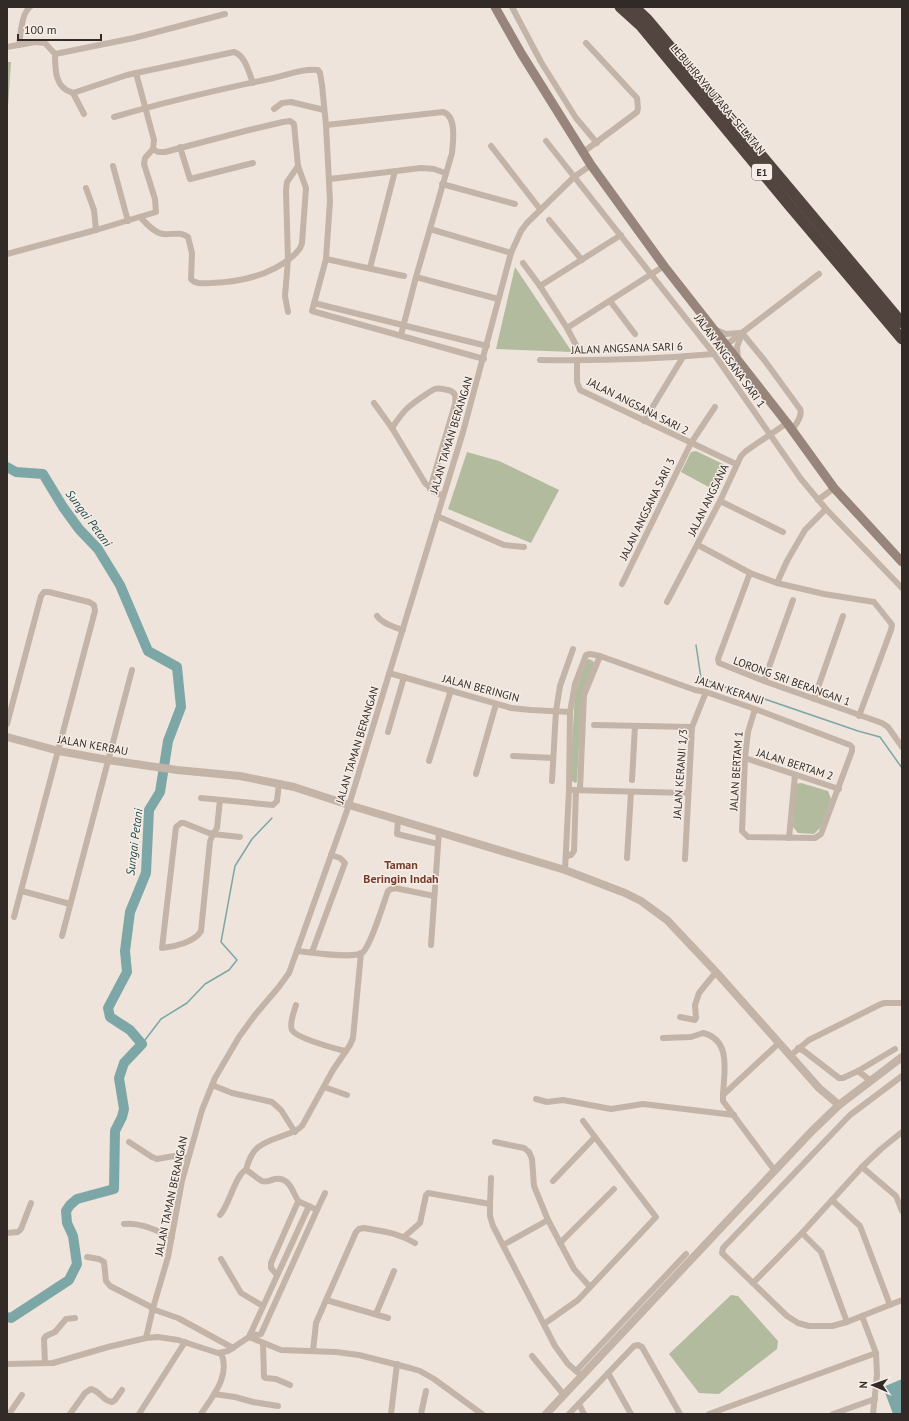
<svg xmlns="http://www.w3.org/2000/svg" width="909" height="1421" viewBox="0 0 909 1421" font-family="'PT Sans',sans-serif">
	<rect width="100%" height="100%" fill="#eee4db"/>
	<g fill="#b2bb9d">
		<polygon points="7,62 11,62 7,121"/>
		<polygon points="515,267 572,352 496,349"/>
		<polygon points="696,451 727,466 716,491 681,472 691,452"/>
		<polygon points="467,452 499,461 559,490 531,543 448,509"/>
		<polygon points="589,659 593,661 594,663 582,695 577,781 576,783 572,781 572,744 575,694 586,660"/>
		<polygon points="801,783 828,791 831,799 821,827 814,834 798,833 793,827 795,784"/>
		<polygon points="731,1295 738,1296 778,1341 777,1349 719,1394 699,1393 669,1354"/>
	</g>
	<polygon fill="#7da7a7" points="902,1379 902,1414 893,1414 883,1387"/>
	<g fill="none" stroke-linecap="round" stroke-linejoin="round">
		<g stroke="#7da7a7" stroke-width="1.5">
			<polyline points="696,645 701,678 741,693 746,697 753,695 858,731 880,737 902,768"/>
			<polyline points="142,1044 161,1019 187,1003 205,984 229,970 237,960 221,942 235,866 252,839 272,818"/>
		</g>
		<polyline stroke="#7da7a7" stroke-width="10" points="7,467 16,472 43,474 63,507 79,529 98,549 120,585 148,651 177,667 181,707 168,741 160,792 149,810 146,873 130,912 125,951 127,972 108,1008 110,1017 130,1030 142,1044 124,1063 119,1078 124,1109 122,1117 115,1131 114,1189 77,1199 70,1205 66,1211 67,1223 73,1236 77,1264 69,1280 11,1318 7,1317"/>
		<g stroke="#c4b4a8" stroke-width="6">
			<polyline points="512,7 541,62 576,118 597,143"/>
			<path d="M 19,45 C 21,34 21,14 30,7"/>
			<path d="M 7,47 L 35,42 L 45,43 L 55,54 C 55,70 55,88 73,93 L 127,75 L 234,52 C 245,55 249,73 253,83"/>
			<polyline points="55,54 134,38 225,14"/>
			<polyline points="73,93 84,114"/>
			<polyline points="274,109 282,103 291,102 324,110"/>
			<path d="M 114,117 C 165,102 217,90 269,79 C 284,76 303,68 318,70 L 320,73 L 322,85 L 326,125 L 330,201 L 326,259 L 312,311 L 484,359"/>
			<path d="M 326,125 L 443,112 C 457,116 453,142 452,153 L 416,277 L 401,335"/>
			<polyline points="546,141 714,354 801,479 826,509 902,588"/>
			<polyline points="491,146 540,209"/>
			<polyline points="180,147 190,179 253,163"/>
			<polyline points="582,153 637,112 638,108 637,98 586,43"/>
			<polyline points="113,166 128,221"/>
			<polyline points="330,179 421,168 434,169 445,173"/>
			<polyline points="442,184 515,204"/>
			<polyline points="86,188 94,210 96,230"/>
			<path d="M 140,217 C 146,223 154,233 163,234 C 172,235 180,231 188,237 L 192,253 L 191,279 C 196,285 204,283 211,283 C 241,282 270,276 293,256 C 297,252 301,249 302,243 L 306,188 L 298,166 L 294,124 L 290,121 L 283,122 L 245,131 L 165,152 L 158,152 L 153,149"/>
			<polyline points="549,220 582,260"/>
			<polyline points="430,229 511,253"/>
			<polyline points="7,254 96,230 156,212 155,199 144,164 145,158 153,149 154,140 136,73"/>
			<polyline points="326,259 404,276"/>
			<polyline points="523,263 540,286 567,328"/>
			<polyline points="370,268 395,171"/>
			<polyline points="416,277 498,299"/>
			<polyline points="540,286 621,235"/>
			<polyline points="610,301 635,334"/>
			<polyline points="314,303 487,346"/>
			<polyline points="288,312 285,296 288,260 286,190 287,182 298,166"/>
			<polyline points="714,329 726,334 740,333"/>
			<path d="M 742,333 L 765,361 L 800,409 C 803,416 796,424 792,430"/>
			<polyline points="576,345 567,328 664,266"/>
			<polyline points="726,345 819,274"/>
			<path d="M 540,360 C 598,361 656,359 714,354"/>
			<polyline points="738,360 737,347 742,333"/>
			<polyline points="577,361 577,382 580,390 736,464"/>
			<polyline points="374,403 392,428 425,483 433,491 443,496"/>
			<polyline points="644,421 683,357"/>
			<path d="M 392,428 C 404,410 407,407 425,395 C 428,393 432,390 435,389 C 439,387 444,390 448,390 C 456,392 456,397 455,404 L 430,489"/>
			<polyline points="818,500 834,488"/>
			<polyline points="720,501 783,532"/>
			<polyline points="437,516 504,545 524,547"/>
			<polyline points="698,545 750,573 777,583 824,594 874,602 890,622 892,625 891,630 859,716"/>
			<polyline points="750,573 718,659 719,663 764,681 882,723 888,727 902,747"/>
			<polyline points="777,583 787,561 805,530 826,509"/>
			<polyline points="622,584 691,443 715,407"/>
			<polyline points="667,602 720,501 741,456 746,451 787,423"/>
			<path d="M 377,616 C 383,624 394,627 403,630"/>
			<polyline points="389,673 511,708 531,710 570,712"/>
			<polyline points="764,681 793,600"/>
			<polyline points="814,699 843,616"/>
			<polyline points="7,724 41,596 44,592 49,592 89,602 94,605 95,611 14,917"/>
			<polyline points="594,725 692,727"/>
			<polyline points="388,732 404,677"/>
			<polyline points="513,756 553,758"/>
			<polyline points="745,758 839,789"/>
			<polyline points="429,761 451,690"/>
			<polyline points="476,774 496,704"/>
			<polyline points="632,780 635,726"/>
			<polyline points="552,781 556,711 560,686 573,649"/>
			<polyline points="569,790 688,793"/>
			<polyline points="580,790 584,695 600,656"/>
			<polyline points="201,798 273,805 277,801 279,783"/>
			<path d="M 220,800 L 217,828 C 214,833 211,837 210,842 L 201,931 C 195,942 174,947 162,948 L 176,827 L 181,823 L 184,823 L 209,833 L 213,834 L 240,837"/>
			<polyline points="398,819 397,834 438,844"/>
			<polyline points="789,838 795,775"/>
			<polyline points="566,856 571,855 574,851 576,790"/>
			<polyline points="627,858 631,792"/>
			<polyline points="685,859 692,727 706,692"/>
			<polyline points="565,870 569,790 570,712 575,684 586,655 590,654 600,656 695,690 706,692 755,709 850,745 852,747 852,751 821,834 815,838 748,837 742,831 745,758 748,732 755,709"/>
			<polyline points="22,891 70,904"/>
			<polyline points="62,936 132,670"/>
			<polyline points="431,945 439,831"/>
			<path d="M 297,951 C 311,952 351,959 362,953 C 370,948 384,902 388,891 L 391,889 L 395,888 L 434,896"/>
			<polyline points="312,952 345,863 340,858 331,855"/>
			<path d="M 296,1005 C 294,1011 289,1024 292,1030 C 296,1038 336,1049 346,1051"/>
			<polyline points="680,1017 695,1020 696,1018 695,1005 699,993 716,972"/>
			<path d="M 663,1038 L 691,1037 L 703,1033 C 732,1040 724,1073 723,1095"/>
			<polyline points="798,1048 804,1051 839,1078 843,1078 858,1071 871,1081"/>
			<polyline points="790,1056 809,1040 881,1004 885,1003 902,1003"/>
			<polyline points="858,1071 895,1049"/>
			<polyline points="902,1076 850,1115 723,1248 722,1253 787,1316 798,1323 809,1326 832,1326 847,1322 902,1300"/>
			<polyline points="212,1085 232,1093 272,1102 281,1110 295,1132"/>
			<polyline points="324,1087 347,1095"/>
			<polyline points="536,1099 547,1102 563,1100 611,1109 643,1104 734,1115"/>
			<polyline points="583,1121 595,1137"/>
			<polyline points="129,1142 152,1157 157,1159 174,1156 188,1158"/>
			<polyline points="495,1142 524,1148 529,1152 532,1159 534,1186 548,1220 574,1269 590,1287"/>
			<polyline points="862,1167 896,1196 902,1211"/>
			<path d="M 246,1170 C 252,1145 263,1143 285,1135 C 291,1133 297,1131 302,1126 L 333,1070 L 350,1045 L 353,1038 L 361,953"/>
			<polyline points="775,1171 723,1101 723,1095 779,1043"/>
			<polyline points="832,1200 860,1226 890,1305"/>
			<polyline points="490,1204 491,1178"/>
			<polyline points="317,1210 325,1193"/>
			<path d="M 220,1215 C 229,1206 236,1173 246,1170 C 252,1173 256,1178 262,1181 C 267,1183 270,1180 275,1179 C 290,1176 293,1194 299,1202"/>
			<path d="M 124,1224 C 140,1222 157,1231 172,1237"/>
			<polyline points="7,1233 18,1232 21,1229 31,1203"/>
			<polyline points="802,1233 821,1252 847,1322"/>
			<polyline points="404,1237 420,1223 426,1195 428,1193 490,1204 490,1216 493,1226 555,1346 568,1364 582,1376"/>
			<polyline points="560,1243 614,1189"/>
			<polyline points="503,1245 548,1220"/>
			<polyline points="87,1257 99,1259 104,1262 106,1281 110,1286 153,1308"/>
			<polyline points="221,1259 241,1293 263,1306"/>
			<polyline points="753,1283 802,1233 862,1167 881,1149 902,1132"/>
			<polyline points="326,1300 388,1318"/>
			<polyline points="152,1309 178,1318 233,1348"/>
			<polyline points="376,1314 394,1271"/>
			<polyline points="862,1316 876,1353 877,1375 873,1414"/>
			<polyline points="544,1324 578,1300 656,1217 595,1137 553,1181"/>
			<polyline points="250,1334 258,1335 261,1334 317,1210 300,1202 297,1204 271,1263 271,1268 277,1275"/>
			<polyline points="249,1337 281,1350 336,1352 359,1355 410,1368 420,1371 434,1379 482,1414"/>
			<polyline points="146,1338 153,1308 168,1257 182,1181 202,1110 215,1078 239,1037 255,1015 278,988 289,973 349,805 463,432 511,253 521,231 527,223 574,177 591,165"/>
			<polyline points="263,1343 264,1377 266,1378 276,1379 290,1385"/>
			<path d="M 313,1351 L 316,1323 L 356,1232 L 359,1229 L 364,1228 C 385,1232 396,1232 415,1243"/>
			<polyline points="532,1356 564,1395"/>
			<polyline points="45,1363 44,1339 46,1336 55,1332 66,1319 75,1318"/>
			<polyline points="7,1364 53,1363 108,1347 146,1338 158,1337 178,1340 218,1353 228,1351 249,1337 309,1206"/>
			<polyline points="576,1371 686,1254"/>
			<polyline points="608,1373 631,1414"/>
			<polyline points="214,1394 235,1397 253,1402 278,1406"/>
			<polyline points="579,1404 584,1414"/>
			<polyline points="9,1414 22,1395"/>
			<path d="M 70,1414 L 85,1393 L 91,1389 C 100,1391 103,1401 112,1402 L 115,1400 L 122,1390"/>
			<polyline points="139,1414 185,1342"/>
			<path d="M 201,1414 C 213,1396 231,1375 221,1353"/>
			<polyline points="391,1414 397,1364"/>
			<polyline points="421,1414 426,1391"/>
			<polyline points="569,1414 634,1346 638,1345 642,1347 680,1414"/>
			<polyline points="709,1414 876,1353"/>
			<polyline points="833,1414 875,1399"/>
		</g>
		<g stroke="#c4b4a8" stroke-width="8">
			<polyline points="7,737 59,751 108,760 177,770 240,776 294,787 349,805 565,870 625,893 641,901 667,920 716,972 819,1088 839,1105"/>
			<polyline points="546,1414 811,1132 839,1105 902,1057"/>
		</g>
		<polyline stroke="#97847a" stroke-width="9" points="495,7 521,53 591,165 664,266 787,423 834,488 902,562"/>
		<g stroke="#52453f" stroke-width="11">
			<polyline points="620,7 641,26 789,205 902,339"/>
			<polyline points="634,7 647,19 902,323"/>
		</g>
	</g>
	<g text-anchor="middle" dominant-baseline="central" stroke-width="3" stroke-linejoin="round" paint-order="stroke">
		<rect fill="#f6eee6" stroke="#6d6560" stroke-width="1" x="752" y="164" width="20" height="16" rx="3"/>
		<g font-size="10" font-weight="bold" fill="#322a27">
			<text x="762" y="172">E1</text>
		</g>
		<g font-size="11" fill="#322a27" stroke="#f6eee6">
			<text transform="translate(718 99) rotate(50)">LEBUHRAYA UTARA–SELATAN</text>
			<text transform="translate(627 348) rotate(-2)">JALAN ANGSANA SARI 6</text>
			<text transform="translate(730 361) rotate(54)">JALAN ANGSANA SARI 1</text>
			<text transform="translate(638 406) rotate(27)">JALAN ANGSANA SARI 2</text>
			<text transform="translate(451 435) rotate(-73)">JALAN TAMAN BERANGAN</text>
			<text transform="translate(708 500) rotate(-64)">JALAN ANGSANA</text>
			<text transform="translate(647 509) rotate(-64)">JALAN ANGSANA SARI 3</text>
			<text transform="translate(792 681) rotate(20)">LORONG SRI BERANGAN 1</text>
			<text transform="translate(481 688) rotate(15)">JALAN BERINGIN</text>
			<text transform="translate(730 690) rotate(18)">JALAN KERANJI</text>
			<text transform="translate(93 745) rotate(10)">JALAN KERBAU</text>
			<text transform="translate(357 745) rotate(-73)">JALAN TAMAN BERANGAN</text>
			<text transform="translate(795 764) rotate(18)">JALAN BERTAM 2</text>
			<text transform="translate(736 771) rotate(-86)">JALAN BERTAM 1</text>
			<text transform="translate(680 774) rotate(-86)">JALAN KERANJI 1/3</text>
			<text transform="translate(171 1196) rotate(-78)">JALAN TAMAN BERANGAN</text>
		</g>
		<g font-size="12" font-style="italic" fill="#224c4e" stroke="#f6eee6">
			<text transform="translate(89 518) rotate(53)">Sungai Petani</text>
			<text transform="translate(134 842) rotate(-83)">Sungai Petani</text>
		</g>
		<g font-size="12" font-weight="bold" fill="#763a2b" stroke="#f6eee6">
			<text x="401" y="864">Taman<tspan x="401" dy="14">Beringin Indah</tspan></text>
		</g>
	</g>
	<rect width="909" height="1421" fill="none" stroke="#322a27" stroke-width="16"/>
	<g transform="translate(873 1385) rotate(272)" stroke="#f6eee6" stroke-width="3" paint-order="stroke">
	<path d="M0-3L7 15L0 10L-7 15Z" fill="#322a27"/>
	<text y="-6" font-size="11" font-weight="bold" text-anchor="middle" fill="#322a27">N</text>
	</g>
	<path d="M18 34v6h83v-6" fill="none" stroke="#322a27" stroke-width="2"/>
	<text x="24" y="34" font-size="12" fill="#322a27" stroke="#f6eee6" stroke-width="3" paint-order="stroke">100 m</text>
</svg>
